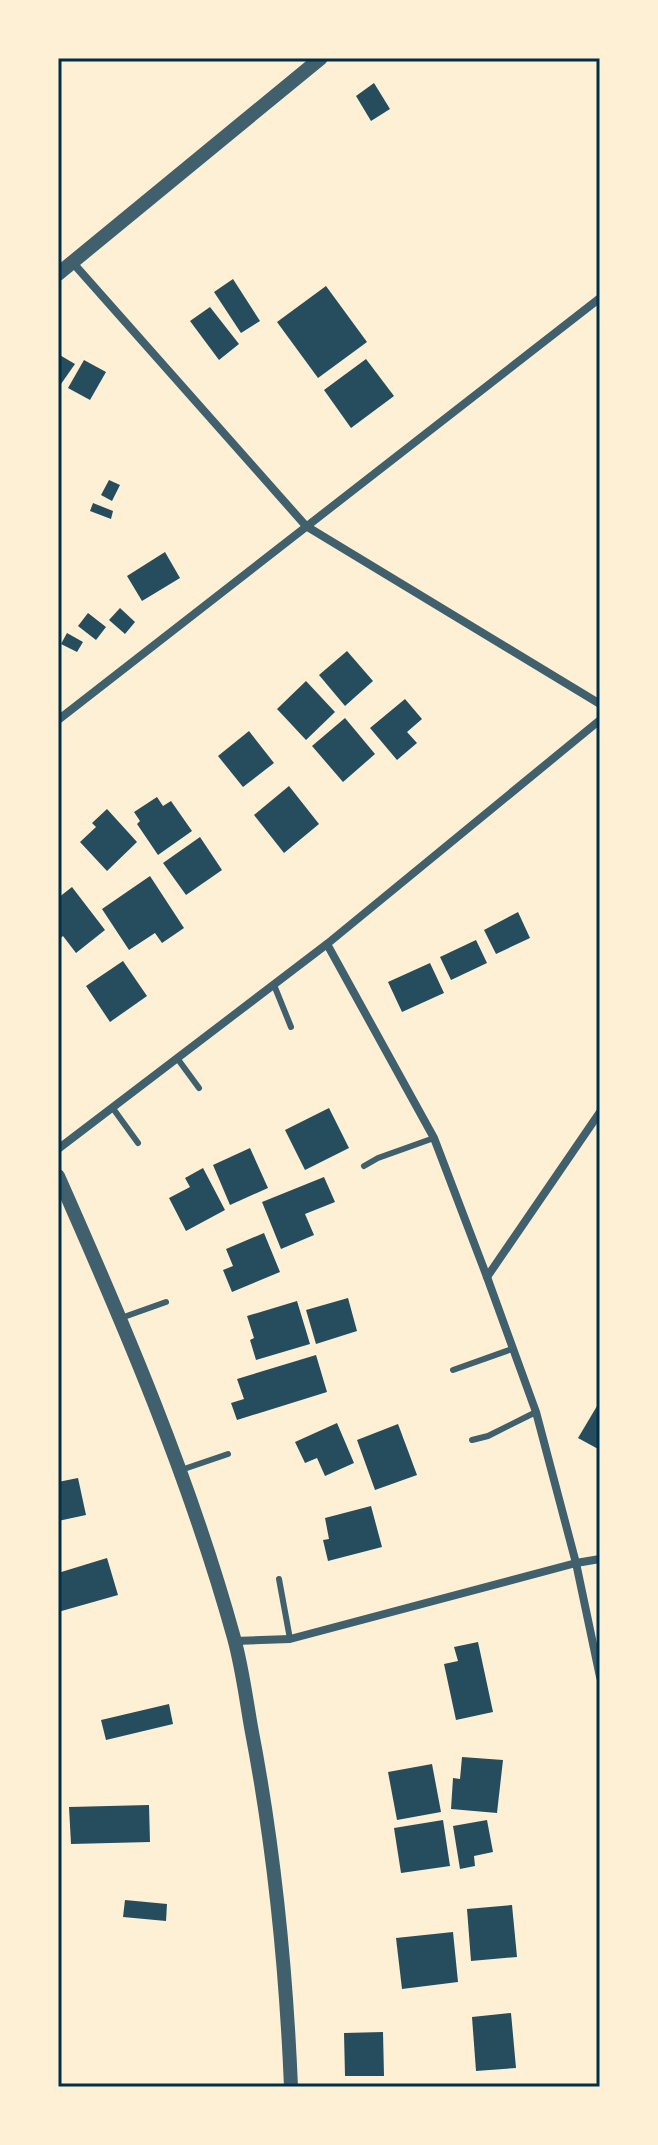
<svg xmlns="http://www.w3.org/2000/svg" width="658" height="2145" viewBox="0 0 658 2145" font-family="Figtree,sans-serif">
	<rect width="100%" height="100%" fill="#fdf0d5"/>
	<g fill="#264d5e">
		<polygon points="374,83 390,109 371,121 356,96"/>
		<polygon points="233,279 260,321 241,333 214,292"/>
		<polygon points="326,286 367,342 318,378 277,322"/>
		<polygon points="210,307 239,344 219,360 190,321"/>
		<polygon points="58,354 75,364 61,384 58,382"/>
		<polygon points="366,359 394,396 351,428 324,390"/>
		<polygon points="84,360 106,372 90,400 68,388"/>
		<polygon points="109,480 120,485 112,501 101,495"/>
		<polygon points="93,503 113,511 111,519 90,511"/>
		<polygon points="165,552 180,578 142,601 127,576"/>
		<polygon points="120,608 135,622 125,634 109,620"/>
		<polygon points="88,613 106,627 96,640 78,626"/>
		<polygon points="67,633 83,642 77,652 61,644"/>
		<polygon points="347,651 373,681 345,706 319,675"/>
		<polygon points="306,681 335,712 306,740 277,709"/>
		<polygon points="405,699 422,719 407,732 417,743 397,760 370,728"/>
		<polygon points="345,718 375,754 343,782 312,746"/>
		<polygon points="249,731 274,763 243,787 218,756"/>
		<polygon points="289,786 319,824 284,853 254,815"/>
		<polygon points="157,797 163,806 171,801 192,831 158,855 137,824 140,821 134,812"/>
		<polygon points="107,809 137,842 107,871 80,842 96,827 92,823"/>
		<polygon points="200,837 222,870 186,895 163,863"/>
		<polygon points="150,876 184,928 162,943 155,933 129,950 102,909"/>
		<polygon points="72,887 105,930 76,953 63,936 58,940 58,898"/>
		<polygon points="518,912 530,938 496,954 484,930"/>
		<polygon points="476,940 487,963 451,980 440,957"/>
		<polygon points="123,961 147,996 110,1022 86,986"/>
		<polygon points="430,963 444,993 402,1012 388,982"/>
		<polygon points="329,1108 349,1148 305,1170 285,1130"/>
		<polygon points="250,1148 268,1188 230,1205 213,1165"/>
		<polygon points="203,1168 225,1210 186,1231 169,1198 190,1187 185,1178"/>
		<polygon points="324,1177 335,1202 305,1214 314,1235 281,1249 262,1202"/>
		<polygon points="264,1233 280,1272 232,1292 223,1270 233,1266 226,1249"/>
		<polygon points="348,1298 357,1331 316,1344 306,1310"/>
		<polygon points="297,1301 310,1344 256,1360 250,1340 254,1338 247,1316"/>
		<polygon points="316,1355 327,1392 237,1420 231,1403 244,1399 237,1379"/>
		<polygon points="600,1401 600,1450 578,1438"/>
		<polygon points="337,1423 354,1463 325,1476 317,1458 305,1463 295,1442"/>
		<polygon points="398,1424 417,1475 375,1490 357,1440"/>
		<polygon points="78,1478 86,1515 58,1521 58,1482"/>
		<polygon points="371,1506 382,1547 328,1561 323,1540 329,1539 325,1518"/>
		<polygon points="107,1558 118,1595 58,1612 58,1573"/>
		<polygon points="478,1642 493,1712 456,1720 444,1664 458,1661 454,1647"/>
		<polygon points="169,1704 173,1724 106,1740 101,1720"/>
		<polygon points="462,1757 503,1760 497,1813 451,1809 453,1778 460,1779"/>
		<polygon points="432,1764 441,1812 397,1820 388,1772"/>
		<polygon points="149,1805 150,1842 71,1844 69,1807"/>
		<polygon points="443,1820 450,1866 401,1873 394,1828"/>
		<polygon points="487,1820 493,1852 474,1856 475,1866 460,1869 453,1826"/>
		<polygon points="125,1900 167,1904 166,1921 123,1917"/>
		<polygon points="512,1905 517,1957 471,1961 467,1909"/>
		<polygon points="453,1932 458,1982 402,1989 396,1938"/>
		<polygon points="511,2013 516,2068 476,2071 472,2017"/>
		<polygon points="383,2032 384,2076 345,2076 344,2033"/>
	</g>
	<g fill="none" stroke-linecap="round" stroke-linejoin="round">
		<g stroke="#3f606c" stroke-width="6">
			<polyline points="274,985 291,1027"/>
			<polyline points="177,1058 199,1088"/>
			<polyline points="112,1107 138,1143"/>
			<polyline points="364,1166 378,1158 434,1138"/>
			<polyline points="121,1318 166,1302"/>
			<polyline points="453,1370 512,1349"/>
			<polyline points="472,1440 488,1436 536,1412"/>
			<polyline points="181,1470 228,1454"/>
			<polyline points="279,1579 290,1639"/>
		</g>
		<g stroke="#3f606c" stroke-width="8">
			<polyline points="73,263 306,526 600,704"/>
			<polyline points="58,720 600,298"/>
			<polyline points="327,944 434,1138 487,1277 536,1412 576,1563 600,1677"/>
			<polyline points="58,1149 327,944 600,720"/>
			<polyline points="487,1277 600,1112"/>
			<polyline points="235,1641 290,1639 576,1563 600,1559"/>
		</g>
		<g stroke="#3f606c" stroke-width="14">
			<polyline points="58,274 321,58"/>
			<path d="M 58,1176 C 125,1327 190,1479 234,1638 C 242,1667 246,1698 251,1727 C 274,1846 286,1967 291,2087"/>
		</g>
	</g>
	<rect width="658" height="2145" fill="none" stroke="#fdf0d5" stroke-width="120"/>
	<rect x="60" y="60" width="538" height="2025" fill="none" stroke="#003049" stroke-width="3"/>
</svg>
